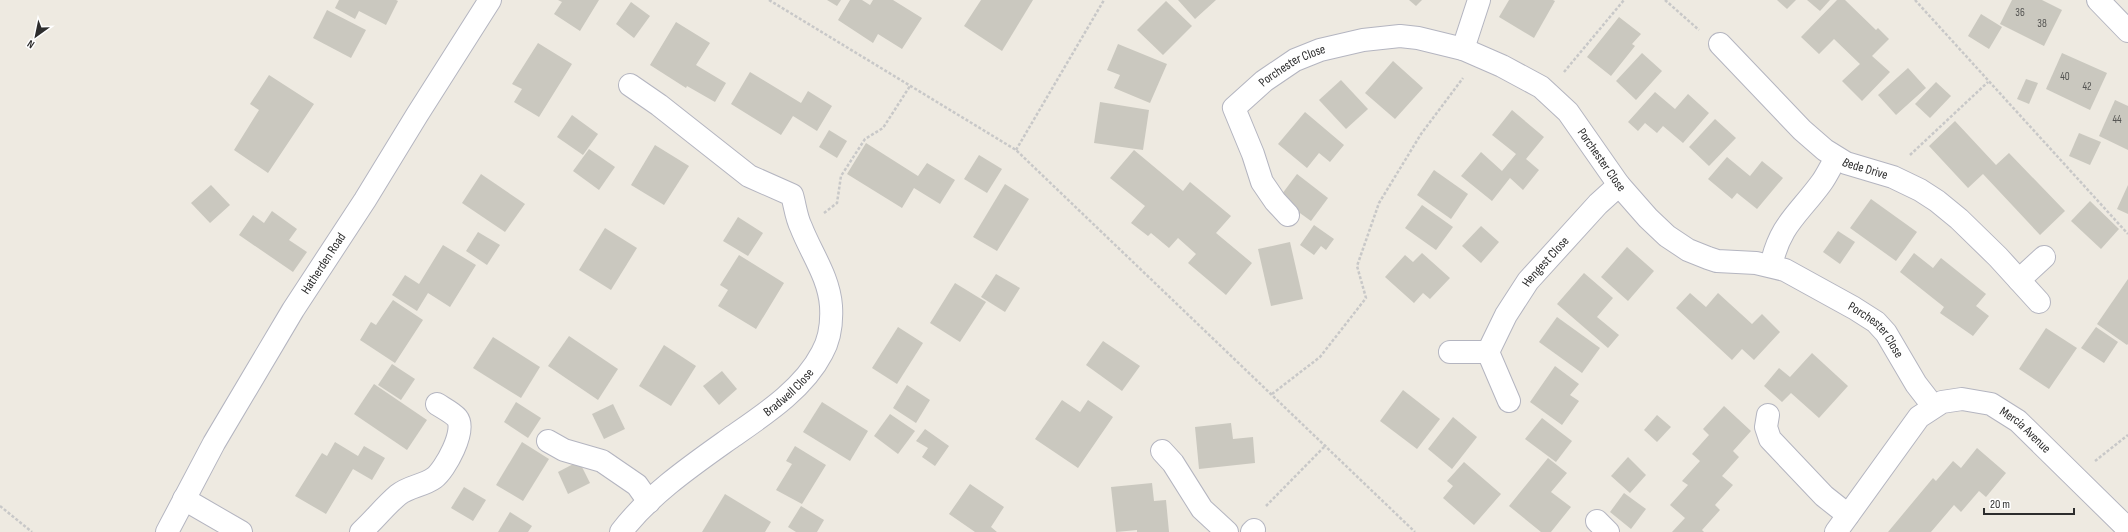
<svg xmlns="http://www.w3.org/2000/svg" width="2128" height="532" viewBox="0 0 2128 532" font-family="'Sofia Sans Condensed',sans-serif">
	<rect width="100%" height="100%" fill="#eeeae1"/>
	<g fill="#cac8bf">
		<polygon points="339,0 396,0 398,1 386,25 359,11 355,19 335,8"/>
		<polygon points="558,0 599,0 580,31 554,14 562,2"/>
		<polygon points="827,0 841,0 837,6"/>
		<polygon points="850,0 862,0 870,5 873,0 893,0 922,18 902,49 878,34 873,43 838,20"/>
		<polygon points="981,0 1033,0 1002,51 964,26"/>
		<polygon points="1178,0 1216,0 1195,19"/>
		<polygon points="1409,0 1422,0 1416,6"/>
		<polygon points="1509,0 1553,0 1555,1 1534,38 1499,17"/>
		<polygon points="1777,0 1796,0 1787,9"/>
		<polygon points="1807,0 1830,0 1820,11"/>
		<polygon points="1837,0 1845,0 1876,30 1878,28 1889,39 1872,56 1890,72 1862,101 1842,81 1860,64 1834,39 1819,54 1801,37"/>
		<polygon points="2012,0 2042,0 2062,10 2044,46 2000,24"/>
		<polygon points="1166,1 1192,26 1163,55 1137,30"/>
		<polygon points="631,2 650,16 634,38 616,24"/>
		<polygon points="327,10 366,30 351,58 313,38"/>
		<polygon points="1981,14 2002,27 1989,49 1968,36"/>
		<polygon points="1619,17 1641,34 1632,44 1635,46 1611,76 1587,57"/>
		<polygon points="676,22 710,43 696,65 726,83 715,102 687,86 686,88 650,65"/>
		<polygon points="538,43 572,64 539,117 514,102 522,89 512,84"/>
		<polygon points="1118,44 1167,64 1150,103 1114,88 1120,75 1107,70"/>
		<polygon points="1642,53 1662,71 1636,100 1616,81"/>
		<polygon points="2062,53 2107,73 2090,110 2046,89"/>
		<polygon points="1393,61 1423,88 1395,119 1365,93"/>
		<polygon points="1908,68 1926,88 1896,115 1878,95"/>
		<polygon points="750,72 801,103 808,91 832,106 817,131 793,116 781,135 731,104"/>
		<polygon points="269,75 314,104 268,173 234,150 259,110 250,104"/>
		<polygon points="2026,79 2038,83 2029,104 2017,99"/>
		<polygon points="1341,80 1368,109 1346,129 1319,100"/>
		<polygon points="1936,82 1951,96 1930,118 1915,104"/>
		<polygon points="1655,92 1675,109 1688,94 1709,113 1683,143 1663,126 1657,133 1645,123 1638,131 1628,122"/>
		<polygon points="2115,100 2128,106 2128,150 2099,136"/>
		<polygon points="1100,102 1149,110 1143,150 1094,143"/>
		<polygon points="1512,110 1544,137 1526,159 1539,170 1523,190 1510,178 1492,201 1461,176 1481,152 1502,171 1516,154 1492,135"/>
		<polygon points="1305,112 1344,145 1330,162 1319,153 1307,168 1278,144"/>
		<polygon points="572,115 598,134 583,155 557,137"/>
		<polygon points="1715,119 1736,138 1709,166 1689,147"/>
		<polygon points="1955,121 1996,165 2009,153 2065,211 2040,235 1983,174 1968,188 1929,146"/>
		<polygon points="829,130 847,141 837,158 819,147"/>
		<polygon points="2079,133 2101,142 2090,165 2069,156"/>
		<polygon points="866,143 918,176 927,163 955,180 940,204 914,188 902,208 847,174"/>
		<polygon points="655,145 689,166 664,205 631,185"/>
		<polygon points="589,149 615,167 599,190 573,171"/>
		<polygon points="1134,150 1183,191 1190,182 1231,216 1216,233 1252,263 1226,295 1188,263 1196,254 1178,238 1169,248 1151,233 1148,236 1131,223 1145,206 1110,178"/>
		<polygon points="979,155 1002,169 987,193 964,179"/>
		<polygon points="1727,157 1750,176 1762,161 1783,178 1757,209 1737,193 1732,199 1708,179"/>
		<polygon points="1434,170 1468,194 1451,219 1417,195"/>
		<polygon points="481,174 525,204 505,232 462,203"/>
		<polygon points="1297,174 1328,198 1311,221 1279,198"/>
		<polygon points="1005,184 1029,199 997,251 973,237"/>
		<polygon points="211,185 230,205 210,223 191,203"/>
		<polygon points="2128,185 2128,214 2117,209"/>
		<polygon points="1871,199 1917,232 1896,261 1850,228"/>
		<polygon points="2090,201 2119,229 2101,249 2071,221"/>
		<polygon points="1422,205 1453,227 1436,250 1405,228"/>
		<polygon points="272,211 297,229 289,240 307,252 293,272 239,235 253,215 264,223"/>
		<polygon points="738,217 763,233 748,256 723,241"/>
		<polygon points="1314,225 1334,239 1326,250 1321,246 1314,255 1300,245"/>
		<polygon points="1481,226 1499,242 1481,263 1462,246"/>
		<polygon points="605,228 637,248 611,290 579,270"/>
		<polygon points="1838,231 1855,242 1840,264 1823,252"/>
		<polygon points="478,232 500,245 487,265 466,251"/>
		<polygon points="1290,242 1303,299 1271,306 1258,249"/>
		<polygon points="443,245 476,265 450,307 428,293 417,311 392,295 405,275 419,284"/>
		<polygon points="1627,247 1654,271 1628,301 1601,277"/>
		<polygon points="1422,253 1450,278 1430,299 1423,293 1414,303 1385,277 1405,255 1413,262"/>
		<polygon points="1914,253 1933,268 1941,258 1986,294 1976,306 1989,316 1973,336 1940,313 1944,307 1900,272"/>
		<polygon points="739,255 784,283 756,329 718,306 728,290 720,285"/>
		<polygon points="1584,273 1613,298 1597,317 1619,335 1608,348 1557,304"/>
		<polygon points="996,274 1020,288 1005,312 981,297"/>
		<polygon points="2128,279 2128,344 2127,345 2097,324"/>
		<polygon points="955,283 986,302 960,342 930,323"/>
		<polygon points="1690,293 1706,307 1718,293 1752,324 1762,314 1780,332 1754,360 1742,349 1732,360 1676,308"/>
		<polygon points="393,300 423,320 395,363 360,340 371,322 376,325"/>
		<polygon points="1557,317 1600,348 1582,373 1539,342"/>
		<polygon points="898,327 923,343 897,384 872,368"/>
		<polygon points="2096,327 2118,342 2104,363 2081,348"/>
		<polygon points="2046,328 2077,348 2049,389 2019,369"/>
		<polygon points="569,336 618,369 598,400 548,366"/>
		<polygon points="493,337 540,367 521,398 473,368"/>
		<polygon points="1103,341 1140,366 1122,391 1086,365"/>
		<polygon points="664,345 696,366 671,406 639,386"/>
		<polygon points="1812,353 1848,386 1819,418 1791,393 1782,402 1764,386 1779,368 1790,377"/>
		<polygon points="392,364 415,379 401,400 378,385"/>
		<polygon points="1555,366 1579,384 1570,395 1579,401 1562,425 1530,402"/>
		<polygon points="722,371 737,389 719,405 703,386"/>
		<polygon points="374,384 427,420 407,450 354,414"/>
		<polygon points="907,385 930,400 916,423 893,408"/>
		<polygon points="1403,390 1440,419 1417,449 1380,421"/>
		<polygon points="1062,400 1080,412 1088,400 1113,417 1078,468 1035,439"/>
		<polygon points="516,402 541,418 528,438 504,422"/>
		<polygon points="822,402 868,431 850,461 803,432"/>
		<polygon points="613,404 625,429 604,439 592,414"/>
		<polygon points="1724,406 1751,431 1733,451 1739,457 1722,476 1733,485 1715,505 1720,510 1702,530 1704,532 1672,532 1685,518 1670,505 1688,485 1682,481 1700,461 1692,454 1709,435 1703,429"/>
		<polygon points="890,414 915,431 898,454 874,436"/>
		<polygon points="1657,415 1671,427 1657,442 1644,430"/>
		<polygon points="1453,417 1477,437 1452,469 1428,449"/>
		<polygon points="1542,418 1572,441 1556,462 1525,439"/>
		<polygon points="1231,423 1233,439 1253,437 1255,463 1199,469 1195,427"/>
		<polygon points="925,429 949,446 935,466 922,457 928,448 916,441"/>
		<polygon points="335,442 358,456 364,446 385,458 372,480 353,469 326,514 295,496 322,453 327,456"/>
		<polygon points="522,442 549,459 523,501 496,485"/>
		<polygon points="795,446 826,465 802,504 776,490 792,464 786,461"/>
		<polygon points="1977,448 2006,473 1986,497 1979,491 1961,512 1954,505 1931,532 1888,532 1933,478 1936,481 1953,461 1961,468"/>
		<polygon points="1628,457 1646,475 1630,493 1611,476"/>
		<polygon points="1548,458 1567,473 1551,492 1571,507 1551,532 1541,532 1509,506"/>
		<polygon points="579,461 590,483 568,494 558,472"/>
		<polygon points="1464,462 1501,494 1474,525 1443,498 1453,486 1447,481"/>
		<polygon points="1152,483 1154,501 1166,500 1169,532 1137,532 1137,530 1116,532 1111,487"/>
		<polygon points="970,484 1004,507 991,527 997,532 975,532 949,514"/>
		<polygon points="464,487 486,500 473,521 451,508"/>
		<polygon points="1624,493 1646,509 1631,529 1610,512"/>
		<polygon points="725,494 771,522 765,532 702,532"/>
		<polygon points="801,506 824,520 817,532 796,532 788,527"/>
		<polygon points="510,512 532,526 528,532 498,532"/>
	</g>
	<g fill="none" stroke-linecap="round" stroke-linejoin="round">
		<defs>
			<g id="minor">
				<polyline points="2098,0 2128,31"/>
				<path id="s1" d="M 1720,44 L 1802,130 L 1825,150 L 1846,163 L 1893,177 L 1920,190 L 1937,201 L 1959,219 L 1998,257 L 2039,302"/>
				<polyline points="1463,49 1479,0"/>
				<path id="s2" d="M 1288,215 L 1275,201 L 1262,182 L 1253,154 L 1234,108 L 1264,81 L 1295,60 L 1320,50 L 1363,40 L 1400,36 L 1418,38 L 1463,49 L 1502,66 L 1541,87 L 1568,112 L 1619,185 L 1648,218 L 1667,236 L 1688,250 L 1708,258 L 1717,261 L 1756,263 L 1785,270 L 1854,308 L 1876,322 L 1886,333 L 1916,384 L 1933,406"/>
				<path d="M 1771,266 C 1780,224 1799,214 1822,182 C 1827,175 1831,166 1836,158"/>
				<polyline points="2019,280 2044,257"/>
				<polyline points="1450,352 1488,352"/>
				<path id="s3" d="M 1509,401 L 1488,352 L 1506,315 L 1528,281 L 1598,204 L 1619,185"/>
				<polyline points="1768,415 1766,427 1770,439 1824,496 1848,515"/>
				<polyline points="548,441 564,450 602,461 637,485 649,502"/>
				<polyline points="1162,451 1173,463 1202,509 1227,532"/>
				<polyline points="184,499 241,532"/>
				<polyline points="1597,521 1608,532"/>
				<path id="s4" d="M 167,532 L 214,443 L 293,310 L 365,200 L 417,115 L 490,0"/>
				<path d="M 361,532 C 374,520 385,506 398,495 C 409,486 423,486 434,478 C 445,470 467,430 457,418 C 453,413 443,408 437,404"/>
				<path id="s5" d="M 621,532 C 649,495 691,466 729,439 C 762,416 803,390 822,353 C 830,339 832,322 831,306 C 829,277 811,253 801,227 C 796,217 795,205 792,195 L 749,176 L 659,105 L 630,85"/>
				<polyline points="1252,532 1254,530"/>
				<path id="s6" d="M 1836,532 L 1919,417 L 1942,402 L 1962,399 L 1991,404 L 2018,421 L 2128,529"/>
			</g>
		</defs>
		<use href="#minor" stroke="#b4b5c0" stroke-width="24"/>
		<g stroke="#c8c8c8" stroke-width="2.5" stroke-dasharray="3 2" stroke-linecap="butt">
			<polyline points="769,0 1016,150 1415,532"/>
			<polyline points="1665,0 1699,30"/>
			<polyline points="1915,0 2128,234"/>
			<polyline points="1564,72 1624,0"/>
			<polyline points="1016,150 1104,0"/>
			<polyline points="1910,155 1988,82"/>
			<polyline points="824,213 837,203 841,176 865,139 883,128 910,86"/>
			<polyline points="1272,394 1320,357 1366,298 1357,266 1379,203 1421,134 1463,78"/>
			<polyline points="2095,461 2128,435"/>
			<polyline points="0,506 32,532"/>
			<polyline points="1266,506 1326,445"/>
		</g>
		<use href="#minor" stroke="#fff" stroke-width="22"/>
	</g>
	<g text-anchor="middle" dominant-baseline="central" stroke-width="3" stroke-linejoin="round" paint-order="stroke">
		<g font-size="11" fill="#545452">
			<text x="2020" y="12">36</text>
			<text x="2042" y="23">38</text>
			<text x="2065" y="76">40</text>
			<text x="2087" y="86">42</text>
			<text x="2117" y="119">44</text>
		</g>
		<g font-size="13" fill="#2d2d2d" stroke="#fff">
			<text stroke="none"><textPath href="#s2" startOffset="194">Porchester Close</textPath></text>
			<text stroke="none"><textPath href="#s2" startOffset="554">Porchester Close</textPath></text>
			<text stroke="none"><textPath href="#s1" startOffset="194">Bede Drive</textPath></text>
			<text stroke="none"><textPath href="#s3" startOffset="161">Hengest Close</textPath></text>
			<text stroke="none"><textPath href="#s4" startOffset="311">Hatherden Road</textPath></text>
			<text stroke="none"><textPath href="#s2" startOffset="890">Porchester Close</textPath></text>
			<text stroke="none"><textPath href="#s5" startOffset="219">Bradwell Close</textPath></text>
			<text stroke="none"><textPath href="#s6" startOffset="262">Mercia Avenue</textPath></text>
		</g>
	</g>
	<g transform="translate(36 36) rotate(213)" stroke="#ffffff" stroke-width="3" paint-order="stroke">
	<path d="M0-3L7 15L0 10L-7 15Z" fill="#2d2d2d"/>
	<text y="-6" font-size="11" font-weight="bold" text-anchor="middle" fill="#2d2d2d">N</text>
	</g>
	<path d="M1984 508v6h90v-6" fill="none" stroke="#2d2d2d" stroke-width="2"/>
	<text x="1990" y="508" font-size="12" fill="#2d2d2d" stroke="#ffffff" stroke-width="3" paint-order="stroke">20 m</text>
</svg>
